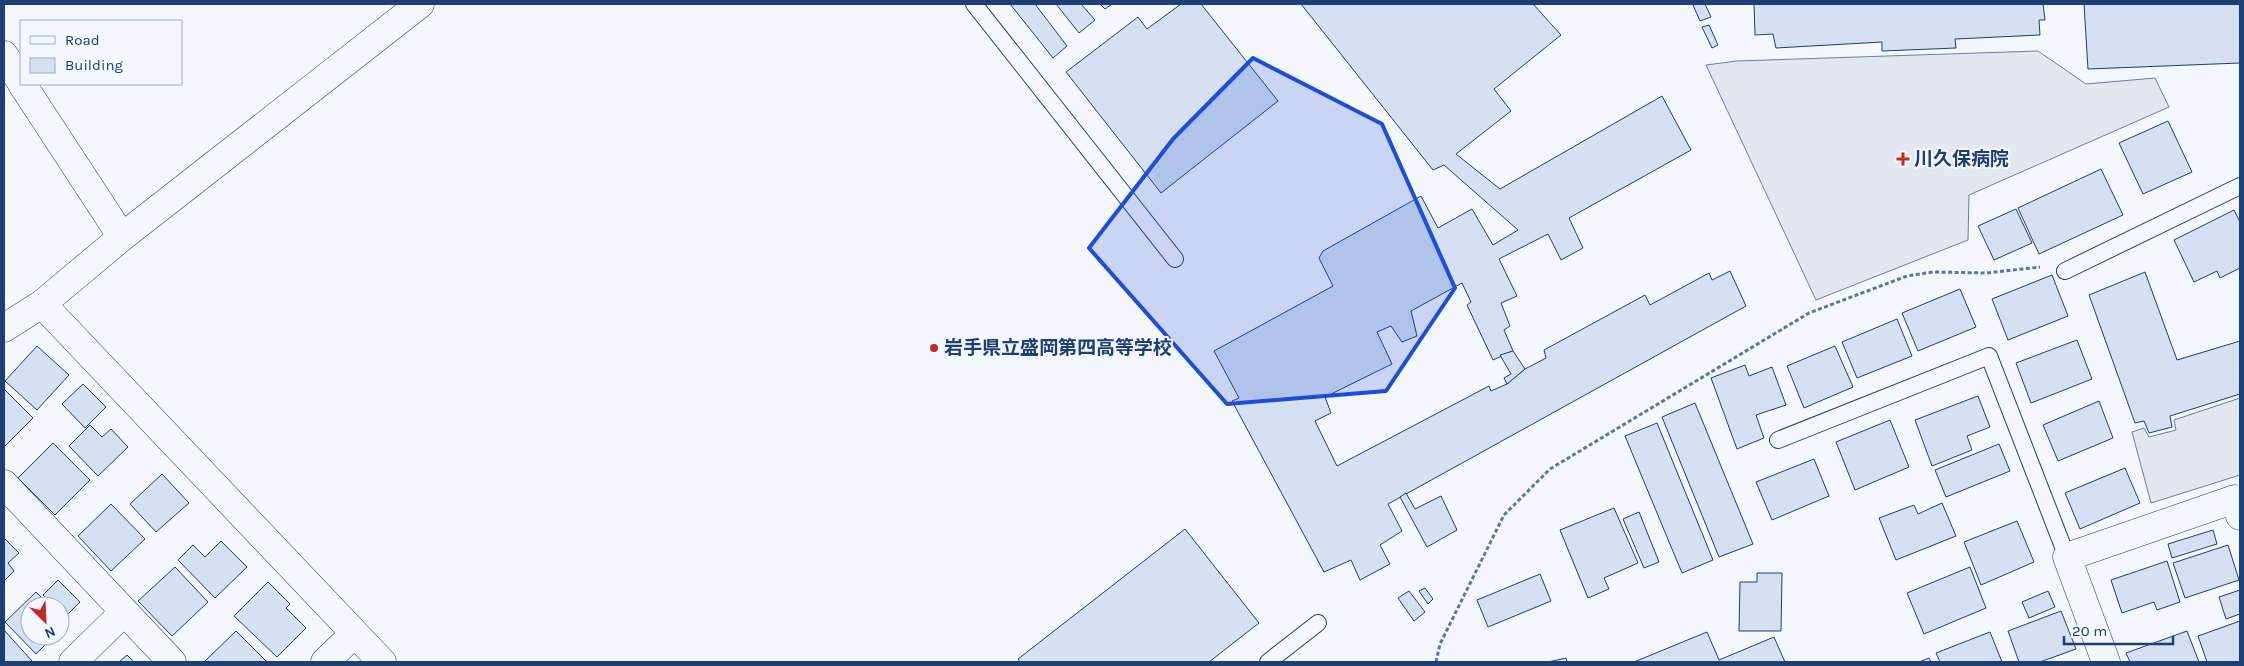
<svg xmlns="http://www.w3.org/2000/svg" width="2244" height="666" viewBox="0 0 2244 666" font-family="Karla,'Noto Sans JP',sans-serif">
	<rect width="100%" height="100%" fill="#f4f7fb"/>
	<g fill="#e3e8f0" stroke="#687fa3">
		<polygon points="2038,51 2086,84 2155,78 2169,107 1969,195 1968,240 1816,300 1706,65 1737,61"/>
		<polygon points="2240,398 2240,475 2151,503 2132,432 2144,428 2149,437 2176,430 2174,420"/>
	</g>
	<g fill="#d5e0f0" stroke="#1d3f73">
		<polygon points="1010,4 1035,4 1067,46 1053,58"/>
		<polygon points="1056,4 1081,4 1095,20 1079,33"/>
		<polygon points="1100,4 1112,4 1105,9"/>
		<polygon points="1181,4 1201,4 1278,101 1161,193 1066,72 1138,17 1147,29"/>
		<polygon points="1301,4 1533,4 1561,35 1494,89 1511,111 1456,154 1500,189 1662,96 1691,150 1569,218 1583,248 1561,260 1548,234 1499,259 1517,296 1501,303 1510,326 1504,330 1513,351 1493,360 1467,305 1471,302 1462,283 1411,311 1417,336 1402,342 1391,326 1377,332 1392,364 1325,397 1331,413 1315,421 1337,466 1489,386 1491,391 1507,384 1525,369 1546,358 1544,350 1645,295 1650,305 1709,273 1712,280 1730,271 1746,306 1388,504 1402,531 1380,545 1390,564 1360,580 1351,560 1324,572 1232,401 1239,398 1214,351 1333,286 1319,258 1323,251 1421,196 1438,228 1472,209 1493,245 1518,230 1444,165 1433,170"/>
		<polygon points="1697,4 1705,4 1711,17 1700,21 1693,5"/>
		<polygon points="1754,4 2043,4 2045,20 2039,20 2040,35 1955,39 1956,48 1882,51 1882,42 1776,48 1773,34 1755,35"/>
		<polygon points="2084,4 2240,4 2240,63 2088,69"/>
		<polygon points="1709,25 1718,45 1712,48 1702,27"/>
		<polygon points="2168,121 2192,172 2143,194 2119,143"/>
		<polygon points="2101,169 2123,215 2039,254 2018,208"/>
		<polygon points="2016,209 2032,243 1994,260 1978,226"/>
		<polygon points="2234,210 2240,222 2240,268 2220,278 2217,271 2194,282 2174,240"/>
		<polygon points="2145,272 2177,360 2240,341 2240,394 2170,416 2172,427 2149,433 2144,421 2135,423 2089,295"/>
		<polygon points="2052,275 2068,316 2008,340 1992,299"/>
		<polygon points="1960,289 1976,327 1918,351 1902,313"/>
		<polygon points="1897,319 1912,356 1857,378 1842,342"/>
		<polygon points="2077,340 2092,379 2031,403 2016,363"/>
		<polygon points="37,346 69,375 37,410 5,381"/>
		<polygon points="1835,346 1853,387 1804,408 1787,366"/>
		<polygon points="1513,351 1525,369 1507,384 1504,378 1511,374 1500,355"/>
		<polygon points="1745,365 1749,376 1772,367 1786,405 1756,415 1764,438 1737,449 1711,378"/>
		<polygon points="83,384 106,407 85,428 62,404"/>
		<polygon points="4,389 33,418 4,447"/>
		<polygon points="1978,396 1990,427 1967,436 1972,450 1932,466 1915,420"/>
		<polygon points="2099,401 2113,438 2058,461 2043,425"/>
		<polygon points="1695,403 1753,544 1719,557 1662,417"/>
		<polygon points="1890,420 1909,467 1855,490 1836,442"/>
		<polygon points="1657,423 1713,560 1682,573 1625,436"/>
		<polygon points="90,425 102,437 111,429 128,447 98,476 69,446"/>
		<polygon points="53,443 90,480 55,515 18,478"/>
		<polygon points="1999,444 2010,471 1946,497 1935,470"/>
		<polygon points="1814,459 1829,496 1772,520 1756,482"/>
		<polygon points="2125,468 2140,503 2080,529 2065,493"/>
		<polygon points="162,474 189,503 156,532 130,504"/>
		<polygon points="1406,493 1415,509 1441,496 1457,530 1427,547 1400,497"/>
		<polygon points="1942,503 1956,536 1896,560 1879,518 1914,505 1918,514"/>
		<polygon points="111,504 145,539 111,571 78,536"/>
		<polygon points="1614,508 1638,563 1604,578 1609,589 1588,598 1560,530"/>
		<polygon points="1639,512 1659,562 1644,568 1623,519"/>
		<polygon points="2017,521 2034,562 1981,585 1964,542"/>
		<polygon points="1185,529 1259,623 1209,662 1020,662 1018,659"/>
		<polygon points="2213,530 2217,544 2172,558 2168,544"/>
		<polygon points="4,538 19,553 8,563 14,571 4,581"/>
		<polygon points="221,541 247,567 215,598 178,560 193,545 205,557"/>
		<polygon points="2228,545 2239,580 2185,598 2173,563"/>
		<polygon points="2167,561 2180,602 2157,610 2154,602 2122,613 2111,580"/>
		<polygon points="175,567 208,602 172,636 138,601"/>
		<polygon points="1970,567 1986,608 1924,634 1907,593"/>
		<polygon points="1757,573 1782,573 1781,631 1739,631 1740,582 1757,582"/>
		<polygon points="1540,574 1551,601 1488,627 1477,600"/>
		<polygon points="58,580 80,602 65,617 60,612 60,606 54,606 43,595"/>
		<polygon points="268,582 290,604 286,608 306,628 277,657 234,616"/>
		<polygon points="1425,588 1433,599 1428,604 1419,591"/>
		<polygon points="2240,590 2240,614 2226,619 2219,597"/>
		<polygon points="1409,591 1425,612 1414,621 1398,598"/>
		<polygon points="2048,591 2055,607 2029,618 2022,602"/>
		<polygon points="36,592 50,606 30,606 30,636 54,636 36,654 5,622"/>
		<polygon points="2061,611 2076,649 2040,662 2019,662 2008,631"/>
		<polygon points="60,617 67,624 60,631"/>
		<polygon points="2240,621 2240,662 2207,662 2198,636"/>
		<polygon points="4,630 32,661 30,662 4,662"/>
		<polygon points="236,631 267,662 204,662"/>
		<polygon points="2187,631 2199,662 2130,662 2126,653"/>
		<polygon points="1707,632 1719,660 1774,637 1785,662 1634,662"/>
		<polygon points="1990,632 2002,662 1940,662 1936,653"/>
		<polygon points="127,655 134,662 119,662"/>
		<polygon points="1566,658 1567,662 1548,662"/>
		<polygon points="1929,658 1931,662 1919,662"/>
	</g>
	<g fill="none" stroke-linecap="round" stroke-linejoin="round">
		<defs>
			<g id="service">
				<polyline points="974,4 1175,259"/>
				<polyline points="2065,271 2240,186"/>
				<polyline points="1778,440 1989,356 2067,557"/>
				<polyline points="1268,662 1318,623"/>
			</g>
			<g id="minor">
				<polyline points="4,55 21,82"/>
				<polyline points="22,84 122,237"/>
				<polyline points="42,304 382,662"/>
				<polyline points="4,328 42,304 122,237 420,4"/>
				<polyline points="4,484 172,662"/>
				<polyline points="73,662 124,612"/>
				<polyline points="325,662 354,634"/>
				<polyline points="2106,662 2067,557 2235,499 2240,516"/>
			</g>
		</defs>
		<use href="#service" stroke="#1d3f73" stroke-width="18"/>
		<use href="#minor" stroke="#1d3f73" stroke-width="29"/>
		<polyline stroke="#5e769c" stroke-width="3" stroke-dasharray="4 2.5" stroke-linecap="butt" points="1436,662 1440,644 1504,515 1550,469 1809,313 1907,276 1933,272 1987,273 2040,267"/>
		<use href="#service" stroke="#f4f7fb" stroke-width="16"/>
		<use href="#minor" stroke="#f4f7fb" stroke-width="28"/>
	</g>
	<path fill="#1d4ed8" fill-opacity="0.2" stroke="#1d4ed8" stroke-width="4" stroke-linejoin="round" d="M 1253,58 L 1382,124 L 1455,288 L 1386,391 L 1227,404 L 1089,248 L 1173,139 Z"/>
	<g fill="#c62828" stroke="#f4f7fb" stroke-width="2">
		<path d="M1900.5 151.5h5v5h5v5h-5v5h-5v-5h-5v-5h5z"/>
		<circle cx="934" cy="348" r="5"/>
	</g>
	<g text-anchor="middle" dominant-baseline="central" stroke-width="4" stroke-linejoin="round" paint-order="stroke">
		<g font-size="19" font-weight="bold" fill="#1d3f73" stroke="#f4f7fb" text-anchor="start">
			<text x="1914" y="159">川久保病院</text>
			<text x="944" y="348">岩手県立盛岡第四高等学校</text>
		</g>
	</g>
	<rect width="2244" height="666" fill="none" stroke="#1d3f73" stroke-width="10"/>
	<rect x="20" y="20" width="162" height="65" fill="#f4f7fb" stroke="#9eadc5"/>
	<rect x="30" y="36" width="25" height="8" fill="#f4f7fb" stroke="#9eadc5"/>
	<text x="65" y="45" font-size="15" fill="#1d3f73">Road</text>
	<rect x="30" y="58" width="25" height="15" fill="#d5e0f0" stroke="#9eadc5"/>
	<text x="65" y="70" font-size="15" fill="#1d3f73">Building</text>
	<g transform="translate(45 621) rotate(156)"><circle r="24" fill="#f4f7fb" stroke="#9eadc5"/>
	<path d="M0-4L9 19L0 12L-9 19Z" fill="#c62828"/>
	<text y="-8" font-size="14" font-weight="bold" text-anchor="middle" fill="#1d3f73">N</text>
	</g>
	<path d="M2064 636v8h109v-8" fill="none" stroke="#1d3f73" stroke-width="2.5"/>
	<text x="2072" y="636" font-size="15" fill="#1d3f73" stroke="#f4f7fb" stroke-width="4" paint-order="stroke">20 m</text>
</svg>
